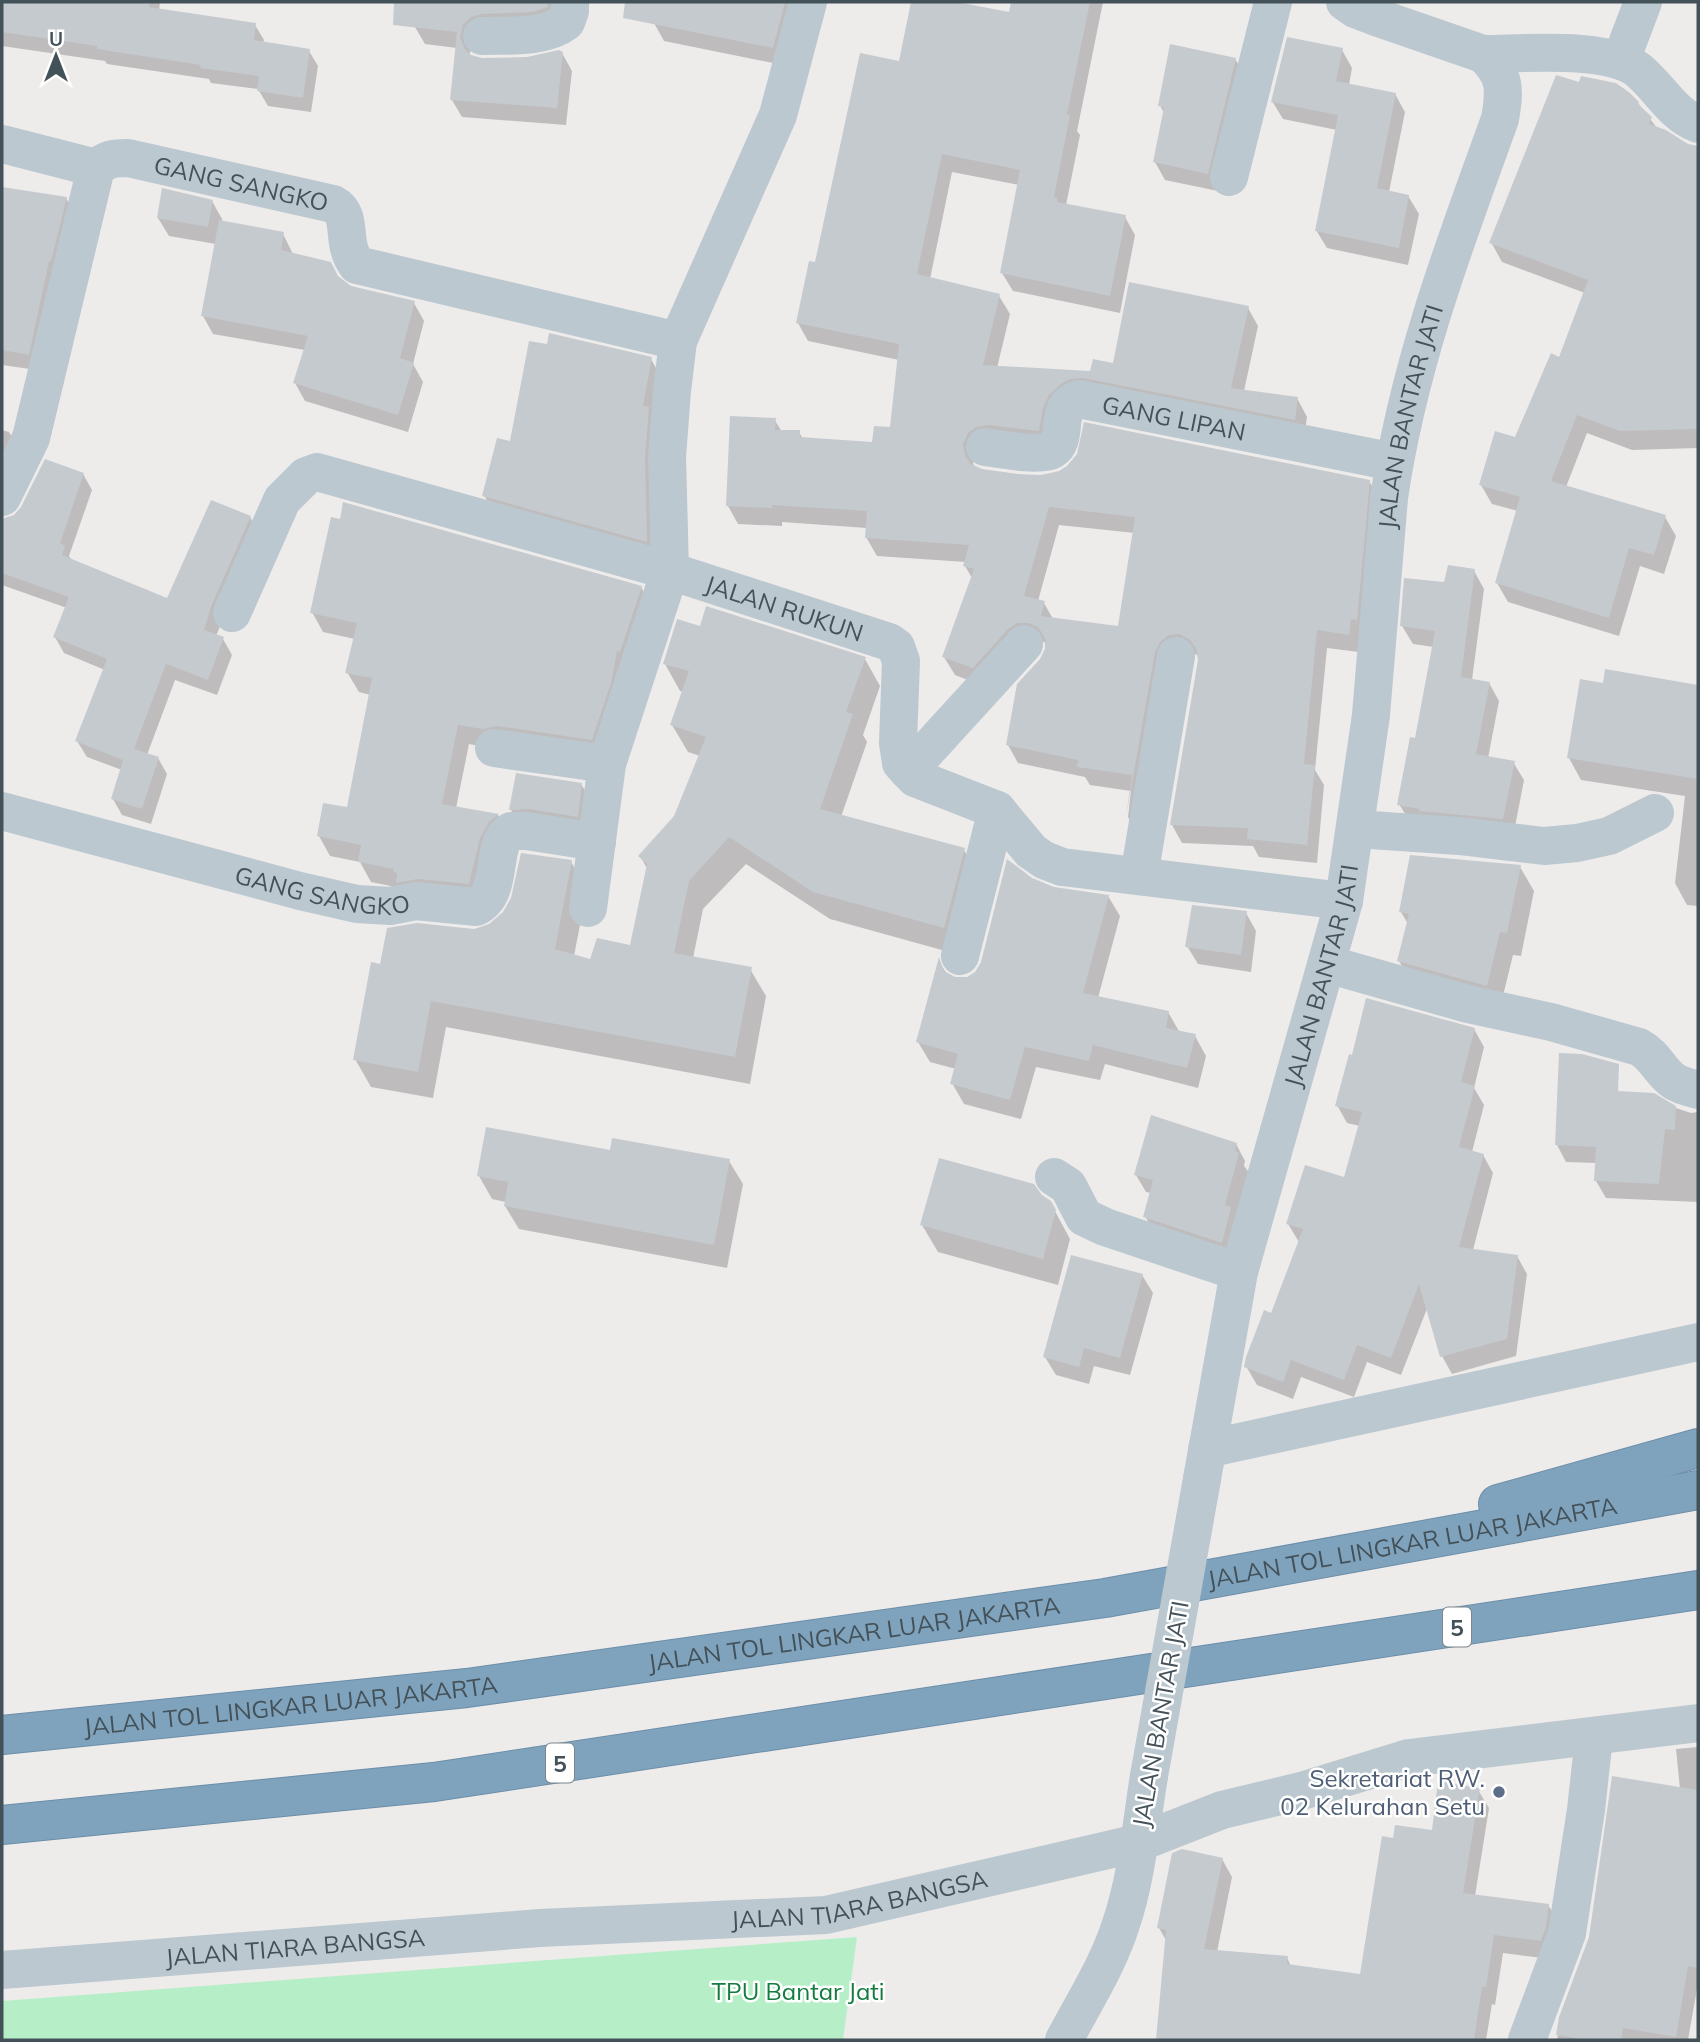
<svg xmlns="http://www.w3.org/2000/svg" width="1700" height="2042" viewBox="0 0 1700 2042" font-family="Mulish,sans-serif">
	<rect width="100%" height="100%" fill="#eeebeb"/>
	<polygon fill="#b6efc7" points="857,1937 843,2040 2,2040 2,2001"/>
	<g fill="#0003" fill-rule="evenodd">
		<polygon points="2,2 160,2 159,10 255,25 264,40 263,44 309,51 318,66 311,112 268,106 258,89 211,83 209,79 107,64 105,61 2,46"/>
		<polygon points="417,2 562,2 562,8 473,43 469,56 481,60 527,59 562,53 572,71 566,125 462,117 452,100 457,48 425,44 415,27"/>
		<polygon points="658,2 807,2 783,65 664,41 654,23"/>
		<path d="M 913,2 L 948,2 L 1010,14 L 1013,2 L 1103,2 L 1077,131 L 1080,135 L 1066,205 L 1125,217 L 1135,235 L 1120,313 L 1013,291 L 1002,273 L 1019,185 L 952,172 L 930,279 L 999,296 L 1010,314 L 997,368 L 1092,373 L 1114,365 L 1248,308 L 1258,326 L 1244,391 L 1297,398 L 1307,417 L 1304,437 L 1096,396 L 1049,448 L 978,451 L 973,462 L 974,467 L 981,470 L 1028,476 L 1369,481 L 1380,500 L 1359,652 L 1327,648 L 1315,770 L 1324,785 L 1317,863 L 1259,857 L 1253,846 L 1182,843 L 1172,825 L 1199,656 L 1191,652 L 1137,832 L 1128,817 L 1131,791 L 1090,785 L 1085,777 L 1018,763 L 1008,745 L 1047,644 L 1040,640 L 983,686 L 955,675 L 944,657 L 972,578 L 965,566 L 966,562 L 877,556 L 866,537 L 867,528 L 782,522 L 782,526 L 738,524 L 728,506 L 774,419 L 782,432 L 799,432 L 803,439 L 874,444 L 892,429 L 899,360 L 808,341 L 798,323 L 816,264 L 901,63 ZM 1059,525 L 1135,533 L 1120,628 L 1053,619 L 1044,603 L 1038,601 Z"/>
		<polygon points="1342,50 1352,68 1349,85 1395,94 1405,112 1389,192 1408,196 1419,214 1408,265 1327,248 1316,230 1337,130 1283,119 1272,101"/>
		<polygon points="1235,59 1246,77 1218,191 1165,180 1155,162 1164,113 1160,105"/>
		<polygon points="1638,103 1657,128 1688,145 1698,146 1698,448 1632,450 1587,433 1566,487 1665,517 1676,536 1664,574 1640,566 1619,636 1508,602 1497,583 1518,511 1492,504 1481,485 1516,439 1560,359 1585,293 1502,262 1491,242"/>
		<polygon points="2,185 4,189 66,198 75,214 37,370 2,365"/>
		<polygon points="212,201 222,219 222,222 283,234 293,254 338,278 351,288 414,303 424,321 413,364 423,382 408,432 305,401 295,383 305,350 213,334 203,316 216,244 169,236 158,218"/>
		<polygon points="651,359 661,377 657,559 494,513 484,495 511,444"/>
		<polygon points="2,430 9,432 18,448 2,482"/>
		<polygon points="83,474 92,490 69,556 73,562 168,600 250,517 259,534 216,636 223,639 232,655 217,695 175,680 147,755 158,758 167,774 151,824 122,815 113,799 122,770 87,757 77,741 105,670 64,653 55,637 67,608 2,585 2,520 15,517"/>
		<polygon points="1474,571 1484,589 1472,680 1489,683 1499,701 1488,758 1513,762 1524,780 1513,837 1410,822 1399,804 1416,740 1434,647 1413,644 1402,626 1446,584"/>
		<polygon points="641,587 652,607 603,759 496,749 469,744 456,808 498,815 509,835 480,904 371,882 360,862 330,856 319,836 348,809 371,695 359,692 347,672 355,639 323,632 312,612"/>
		<polygon points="701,628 865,659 880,686 863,735 867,742 841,817 964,850 979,877 960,955 830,919 746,864 703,909 693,958 750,969 766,996 750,1084 446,1027 433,1098 371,1087 355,1059 381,966 489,926 571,862 587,889 574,956 591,961 632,947 648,870 640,856 675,817 700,756 688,752 672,725 683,692 680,691 665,664"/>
		<polygon points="1669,707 1698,712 1698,906 1687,905 1675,883 1685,796 1581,780 1569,758"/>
		<polygon points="581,784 592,802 588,834 521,827 511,810"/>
		<polygon points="1520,867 1534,891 1521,956 1513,955 1500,1008 1413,985 1399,961 1408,924 1401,912"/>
		<polygon points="1031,880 1054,889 1108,896 1120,916 1098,998 1168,1012 1180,1033 1195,1036 1206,1056 1198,1088 1105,1064 1100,1080 1036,1067 1021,1119 964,1104 952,1083 956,1069 930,1062 918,1042 939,962 947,974 955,979 967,979 976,973"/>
		<polygon points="1246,913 1256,931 1251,972 1198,964 1187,946"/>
		<polygon points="1474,1029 1484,1047 1474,1088 1484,1105 1472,1152 1483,1155 1493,1173 1473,1250 1517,1256 1527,1274 1516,1356 1452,1374 1442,1356 1428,1306 1401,1375 1367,1362 1354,1397 1301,1377 1293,1399 1257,1385 1246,1366 1272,1315 1299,1242 1288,1224 1345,1180 1360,1126 1347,1123 1337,1105"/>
		<polygon points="1667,1105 1691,1113 1698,1112 1698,1202 1606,1198 1596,1181 1597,1163 1566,1162 1557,1145"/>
		<polygon points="1236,1144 1245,1161 1244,1166 1248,1171 1231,1259 1155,1233 1145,1216 1151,1193 1146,1192 1136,1175"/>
		<polygon points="612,1152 729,1161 743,1184 727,1268 519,1229 505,1206 506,1202 492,1199 479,1176"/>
		<polygon points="1040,1196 1050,1202 1070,1239 1058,1285 938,1252 922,1225"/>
		<polygon points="1142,1275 1153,1293 1130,1375 1094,1366 1089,1384 1056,1375 1045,1357"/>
		<polygon points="1698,1747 1698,1983 1688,2040 1557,2040 1561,2017 1680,1789 1676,1749"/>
		<polygon points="1478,1790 1489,1808 1475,1896 1548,1905 1559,1923 1551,1959 1503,1953 1495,2005 1492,2004 1486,2040 1158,2040 1167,1942 1159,1928 1222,1859 1232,1877 1217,1952 1287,1958 1291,1966 1362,1976 1394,1840 1433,1832"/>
	</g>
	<g fill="#c5cacf" fill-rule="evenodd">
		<polygon points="2,2 150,2 149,7 256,23 254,40 310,49 303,98 257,91 259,76 200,68 201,65 97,49 97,46 2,32"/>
		<polygon points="394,2 548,2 548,7 533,12 482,14 471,17 463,25 460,37 464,48 471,55 482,58 527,57 559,50 563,52 557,108 450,100 457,32 393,25"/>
		<polygon points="625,2 785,2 773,48 623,18"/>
		<path d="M 911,2 L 957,2 L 1009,12 L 1011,2 L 1090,2 L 1067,114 L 1070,115 L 1054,197 L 1057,198 L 1057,202 L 1126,215 L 1110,296 L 1000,273 L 1020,170 L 942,154 L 917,274 L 1000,294 L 983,365 L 1090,371 L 1093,359 L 1113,363 L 1129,282 L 1249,306 L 1231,388 L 1298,397 L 1295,420 L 1083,378 L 1070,379 L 1061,384 L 1049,395 L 1043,408 L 1039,431 L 988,425 L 976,427 L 968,433 L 963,444 L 965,456 L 971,464 L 982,469 L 1018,474 L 1041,475 L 1059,471 L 1067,466 L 1077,454 L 1084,422 L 1370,480 L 1357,620 L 1351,619 L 1349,635 L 1317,630 L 1304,764 L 1315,765 L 1307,845 L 1247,839 L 1248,828 L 1170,825 L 1198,660 L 1196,648 L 1189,639 L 1179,634 L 1169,635 L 1160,642 L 1155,652 L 1126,817 L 1132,775 L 1077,767 L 1078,760 L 1006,745 L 1017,684 L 1040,659 L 1045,649 L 1045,638 L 1038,627 L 1028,623 L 1017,623 L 1008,629 L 973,668 L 942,657 L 974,569 L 963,566 L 969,545 L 865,538 L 867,511 L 772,505 L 772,508 L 726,506 L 730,416 L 776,418 L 775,430 L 800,430 L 800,437 L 872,442 L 874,426 L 890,427 L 899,344 L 796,323 L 809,261 L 815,262 L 860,53 L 899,61 ZM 1049,507 L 1135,517 L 1118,626 L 1041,616 L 1045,601 L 1024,596 Z"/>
		<polygon points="1287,37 1343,48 1336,81 1396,93 1377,188 1409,195 1399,248 1315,231 1338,115 1271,102"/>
		<polygon points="1170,44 1236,58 1208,174 1153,162 1164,107 1158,106"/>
		<polygon points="1556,75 1579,82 1581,76 1616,83 1630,93 1639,102 1638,104 1652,117 1649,124 1666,130 1688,144 1698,146 1698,429 1620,431 1577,415 1551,481 1666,515 1654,555 1629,548 1609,618 1495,583 1520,497 1479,485 1495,431 1515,437 1551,353 1559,357 1588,280 1489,243"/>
		<polygon points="2,187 67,197 51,261 49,261 29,355 2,350"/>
		<polygon points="162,188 213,200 208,227 157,218"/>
		<polygon points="219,220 284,232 281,250 331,262 338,276 351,286 415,301 400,358 414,363 398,415 293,383 308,336 201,316"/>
		<polygon points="549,333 652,357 643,406 649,407 645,457 647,542 482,496 497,438 510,441 529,341 547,344"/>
		<polygon points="45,459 84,473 60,543 65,546 62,555 167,598 211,500 251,516 212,604 204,630 224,637 208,680 166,664 134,749 159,757 142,809 111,799 123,760 75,741 107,659 53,637 69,597 2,573 2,519 14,515 21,507"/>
		<polygon points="343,502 642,586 620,652 617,651 611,683 592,740 497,726 483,729 458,725 442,804 499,814 489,822 480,838 469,884 418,879 396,883 397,873 393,872 394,869 358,862 361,845 317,836 323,803 347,807 372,678 345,673 357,623 310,613 331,517 340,519"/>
		<polygon points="1448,565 1475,569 1461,677 1490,682 1476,754 1515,761 1503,819 1419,811 1420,809 1397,805 1410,737 1415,738 1435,631 1400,626 1404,578 1444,582"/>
		<polygon points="706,606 866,657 846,712 853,714 820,809 965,848 944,928 813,892 729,837 689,881 674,953 752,967 735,1057 431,1001 418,1072 353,1060 371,962 380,964 387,928 417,923 474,929 489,924 503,912 511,898 521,853 572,860 555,949 590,959 597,938 630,945 647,864 638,856 674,816 706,737 670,725 689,671 663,664 677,619 700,626"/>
		<polygon points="1605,669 1698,685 1698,779 1567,758 1580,679 1603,683"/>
		<polygon points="516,773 582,783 578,817 529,809 509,810"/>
		<polygon points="1410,855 1521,865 1507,933 1500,932 1487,986 1397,961 1409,914 1399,912"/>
		<polygon points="1007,859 1032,878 1054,887 1109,895 1083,993 1169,1011 1166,1028 1196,1034 1187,1068 1093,1045 1089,1061 1025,1047 1010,1100 950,1084 958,1054 916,1042 939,957 944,971 955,977 967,977 975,972 981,962"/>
		<polygon points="1192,905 1247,911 1241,955 1185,947"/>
		<polygon points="1366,998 1475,1028 1461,1082 1475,1086 1459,1147 1484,1154 1459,1247 1518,1255 1507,1339 1440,1357 1419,1284 1391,1358 1357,1345 1344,1380 1291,1360 1283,1382 1244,1367 1246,1357 1264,1310 1271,1313 1303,1229 1286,1224 1305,1165 1344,1177 1362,1112 1335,1106 1349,1054 1352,1055"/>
		<polygon points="1559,1053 1582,1054 1619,1064 1618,1091 1654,1093 1676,1106 1675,1130 1665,1129 1659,1184 1594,1181 1596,1147 1555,1145"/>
		<polygon points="1151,1115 1237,1143 1235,1151 1239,1153 1225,1205 1231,1207 1222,1243 1143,1217 1153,1180 1134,1175"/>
		<polygon points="486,1127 610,1150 612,1138 730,1159 714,1245 504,1206 508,1182 477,1176"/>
		<polygon points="939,1158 1034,1184 1042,1195 1051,1201 1056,1210 1043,1259 920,1225"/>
		<polygon points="1071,1255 1143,1274 1120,1358 1084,1348 1079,1367 1043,1357"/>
		<polygon points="1612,1776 1698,1790 1698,1968 1688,1966 1676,2037 1623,2028 1621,2040 1588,2040 1556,2035 1559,2017 1589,1937"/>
		<polygon points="1438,1781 1480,1788 1463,1893 1549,1904 1546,1927 1541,1941 1494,1935 1486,1987 1482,1987 1474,2040 1156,2040 1166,1930 1157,1928 1172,1853 1182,1849 1223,1858 1204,1949 1288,1956 1287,1964 1360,1974 1382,1836 1393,1838 1395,1825 1432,1830"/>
	</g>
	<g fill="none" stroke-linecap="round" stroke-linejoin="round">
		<defs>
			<g id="highway">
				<polyline points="1498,1504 1698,1448"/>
				<path id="s7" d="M 2,1735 L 467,1688 L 1105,1598 L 1698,1490"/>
				<polyline points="2,1825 434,1782 1698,1590"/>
			</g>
		</defs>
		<use href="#highway" stroke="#6b8ea9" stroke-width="40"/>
		<g stroke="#bbc8cf" stroke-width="38">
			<path d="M 482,36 C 509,35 543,39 566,22 L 570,11 L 570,2"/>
			<path d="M 1483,54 C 1523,54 1608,46 1638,70 C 1660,88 1671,113 1698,124"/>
			<polyline points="1621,60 1643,2"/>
			<polyline points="2,144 96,168"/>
			<polyline points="1229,177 1273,2"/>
			<path id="s1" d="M 985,447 C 999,449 1041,457 1052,450 C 1070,439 1052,407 1079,399 L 1394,462"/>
			<path id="s2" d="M 2,497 L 31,438 L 96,168 C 106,159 114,158 128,158 L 333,204 C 355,216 339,241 357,265 L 678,341"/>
			<path id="s3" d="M 232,613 L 282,500 L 306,476 L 317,472 L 670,571 L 889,642 L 896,647 L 901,661 L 898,743 L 901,763 L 915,778 L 997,810 L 1031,851 L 1044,860 L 1062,867 L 1344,901"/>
			<polyline points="494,748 607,764"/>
			<polyline points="908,771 1024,644"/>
			<path id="s4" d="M 2,811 L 300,891 L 357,904 L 390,906 L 416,901 L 476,907 C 505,893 489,844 511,831 L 526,831 L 597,842"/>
			<polyline points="1356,829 1459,836 1544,846 1577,843 1609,836 1655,813"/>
			<polyline points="1139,876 1176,656"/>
			<polyline points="588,908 607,764 670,571 667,457 672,391 678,341 778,115 808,2"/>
			<polyline points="960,956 997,810"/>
			<path d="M 1327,964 L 1468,1004 L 1551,1022 L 1639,1047 C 1655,1056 1658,1068 1671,1079 C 1679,1086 1689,1087 1698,1090"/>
			<polyline points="1054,1177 1068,1186 1084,1217 1105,1227 1239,1272"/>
			<polyline points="1207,1449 1698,1342"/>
			<path id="s5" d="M 1202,1479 L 1239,1272 L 1344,901 L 1371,715 L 1389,498 C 1408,366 1455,243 1500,119 C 1505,90 1506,75 1483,54 L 1376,17 L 1355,9 L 1345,2"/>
			<path id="s6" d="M 2,1970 L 540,1928 L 826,1915 L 1138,1843 L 1222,1810 L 1305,1790 L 1409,1758 L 1698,1723"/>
			<path d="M 1064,2040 C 1084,2002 1108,1965 1121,1924 C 1137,1877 1141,1825 1149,1776"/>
			<polyline points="1527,2040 1567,1933 1586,1810 1594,1737"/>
		</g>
		<use href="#highway" stroke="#80a3bd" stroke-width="38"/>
		<polyline stroke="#bbc8cf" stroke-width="38" points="1149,1776 1202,1479"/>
	</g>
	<circle fill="#5c6f8a" stroke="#fff" stroke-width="2.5" cx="1499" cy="1792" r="7"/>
	<g text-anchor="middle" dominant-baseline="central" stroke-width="5" stroke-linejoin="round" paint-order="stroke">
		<g fill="#fff" stroke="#7b858b" stroke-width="2">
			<rect x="1443" y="1607.5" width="28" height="39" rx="5"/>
			<rect x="546" y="1743.5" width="28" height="39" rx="5"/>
		</g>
		<g font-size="23" font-weight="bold" fill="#435159">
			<text x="1457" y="1627">5</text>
			<text x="560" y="1763">5</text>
		</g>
		<g font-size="24" fill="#435159" stroke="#fff">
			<text stroke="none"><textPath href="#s2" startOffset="494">GANG SANGKO</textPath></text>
			<text stroke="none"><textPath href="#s1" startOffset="226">GANG LIPAN</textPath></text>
			<text stroke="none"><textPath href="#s5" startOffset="1085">JALAN BANTAR JATI</textPath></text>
			<text stroke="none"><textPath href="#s3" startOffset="656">JALAN RUKUN</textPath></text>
			<text stroke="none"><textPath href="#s4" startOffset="331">GANG SANGKO</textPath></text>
			<text stroke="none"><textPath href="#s5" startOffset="518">JALAN BANTAR JATI</textPath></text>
			<text stroke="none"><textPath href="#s7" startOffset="1424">JALAN TOL LINGKAR LUAR JAKARTA</textPath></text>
			<text stroke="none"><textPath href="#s7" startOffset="858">JALAN TOL LINGKAR LUAR JAKARTA</textPath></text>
			<text stroke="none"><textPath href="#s7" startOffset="290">JALAN TOL LINGKAR LUAR JAKARTA</textPath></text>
			<text transform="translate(1160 1714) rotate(-80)">JALAN BANTAR JATI</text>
			<text stroke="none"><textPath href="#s6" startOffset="861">JALAN TIARA BANGSA</textPath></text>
			<text stroke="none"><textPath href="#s6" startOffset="294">JALAN TIARA BANGSA</textPath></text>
		</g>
		<g font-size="24" fill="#4e5e75" stroke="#fff" text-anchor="end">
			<text x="1485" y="1778">Sekretariat RW.<tspan x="1485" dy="28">02 Kelurahan Setu</tspan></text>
		</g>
		<g font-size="24" fill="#137c3e" stroke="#fff">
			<text x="798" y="1991">TPU Bantar Jati</text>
		</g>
	</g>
	<rect width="1700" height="2042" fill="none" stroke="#435159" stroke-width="7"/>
	<g transform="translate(56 56)" stroke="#ffffff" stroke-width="5" paint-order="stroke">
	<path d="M0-5L12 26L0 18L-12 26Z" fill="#435159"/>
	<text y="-10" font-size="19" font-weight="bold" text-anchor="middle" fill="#435159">U</text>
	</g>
</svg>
